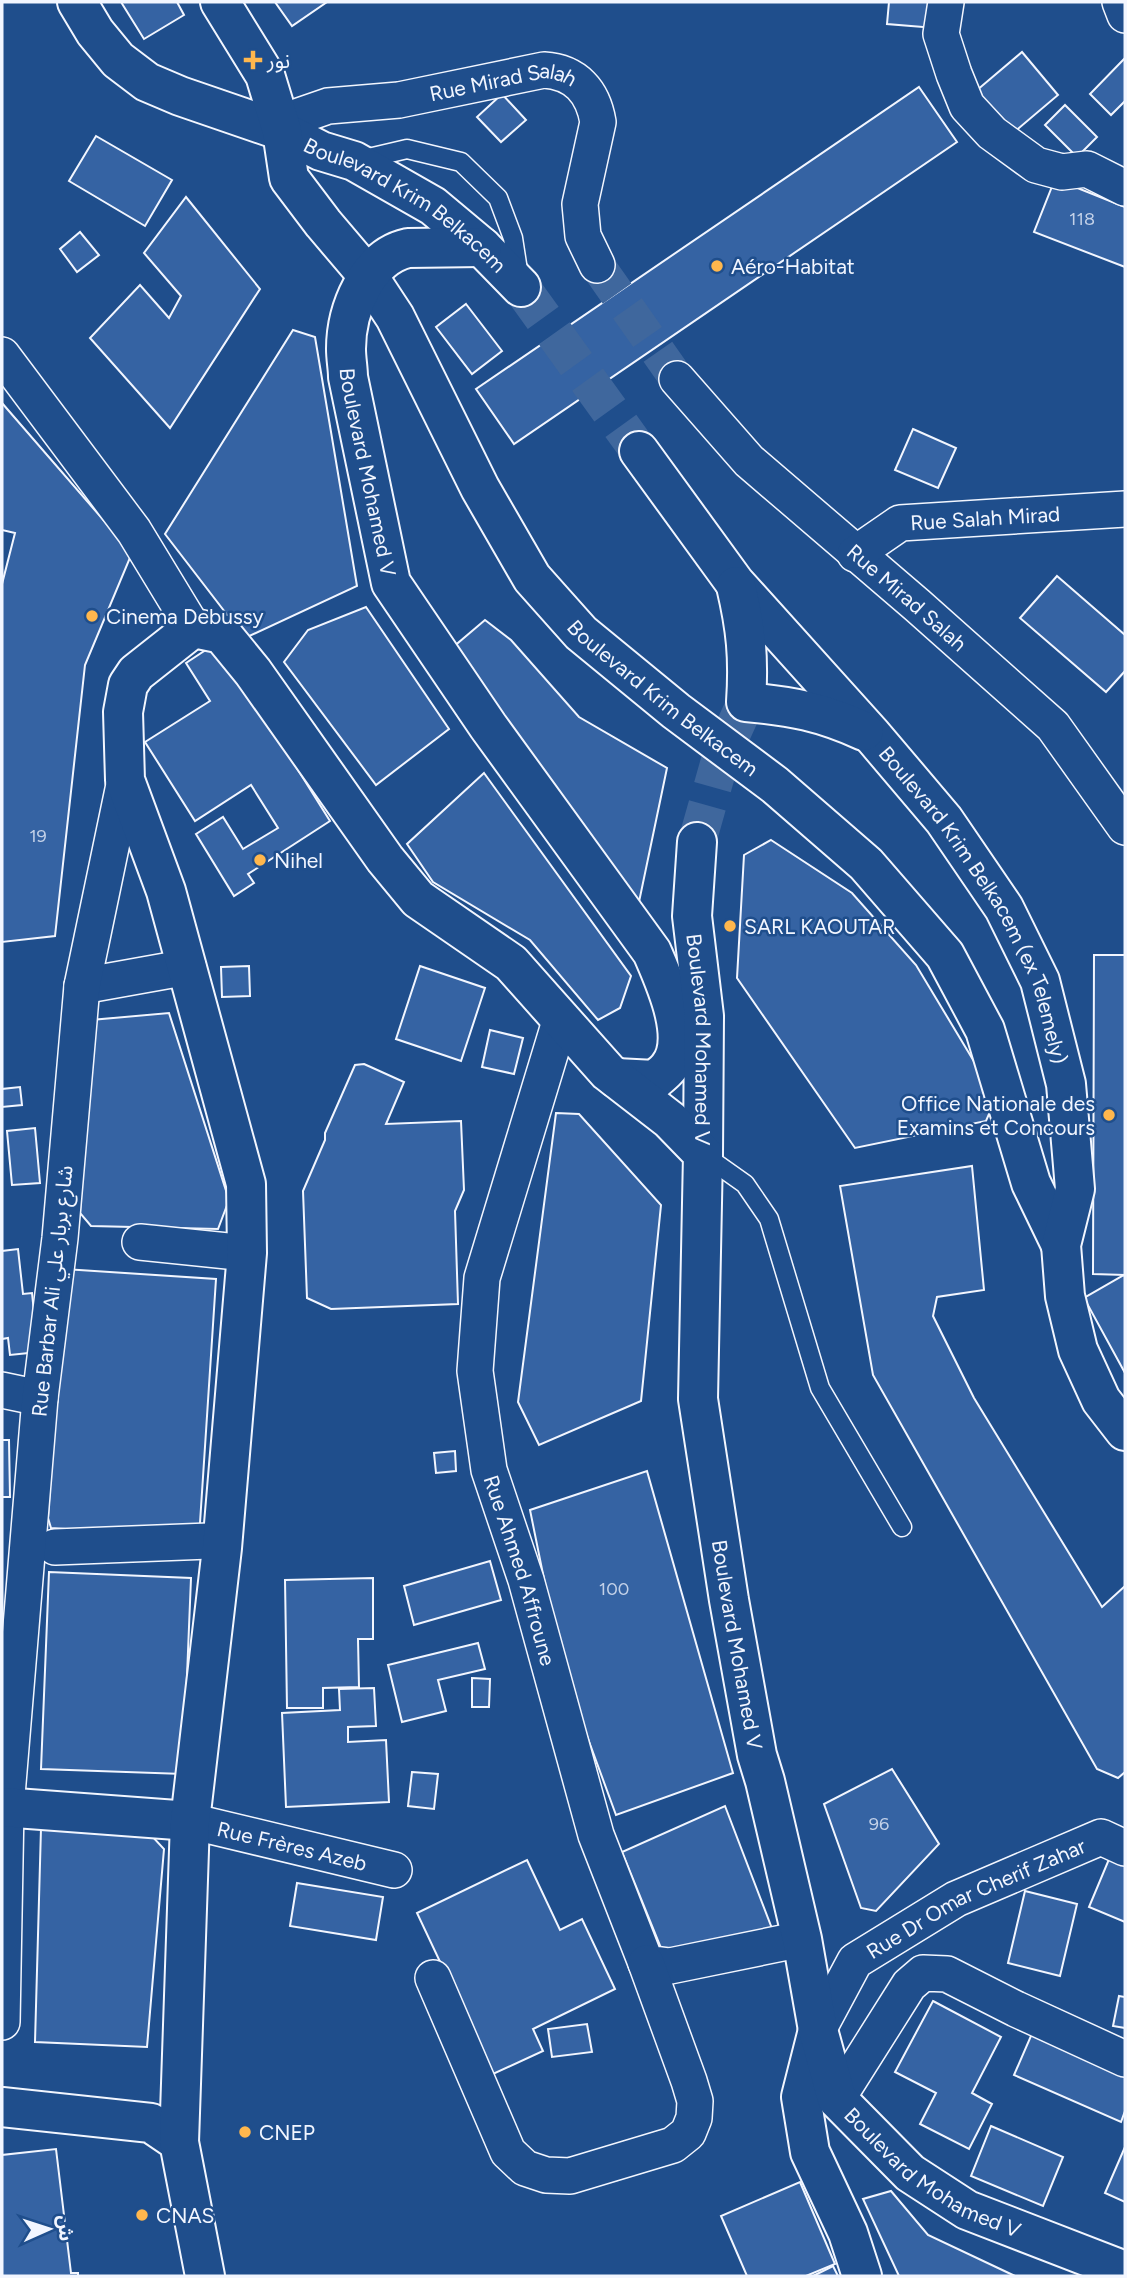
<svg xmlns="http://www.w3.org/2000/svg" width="1127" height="2278" viewBox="0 0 1127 2278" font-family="Figtree,'Noto Sans Arabic',sans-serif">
	<rect width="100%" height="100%" fill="#1f4e8c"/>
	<g fill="#3563a3" stroke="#f2f6ff" stroke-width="2">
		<polygon points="121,2 177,2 184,15 144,39"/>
		<polygon points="275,2 327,2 292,26"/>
		<polygon points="889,2 938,2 935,28 887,24"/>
		<polygon points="1022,52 1058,95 1006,139 970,96"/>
		<polygon points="1125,58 1125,101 1111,115 1090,94"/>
		<polygon points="919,87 957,142 514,444 476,389"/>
		<polygon points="502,94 526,120 501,142 477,117"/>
		<polygon points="1065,105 1097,137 1077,157 1045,125"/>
		<polygon points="96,136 172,180 145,226 69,181"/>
		<polygon points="1055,179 1125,207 1125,267 1034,232"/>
		<polygon points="186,197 260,289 170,428 90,338 140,285 169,318 181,296 144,253"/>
		<polygon points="80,232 99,255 77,272 60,249"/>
		<polygon points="466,304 502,351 472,374 436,327"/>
		<polygon points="293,330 315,337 357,586 245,638 165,534"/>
		<polygon points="2,403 132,553 85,665 55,936 2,942 2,584 15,533 2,530"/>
		<polygon points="913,429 956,448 938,488 895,470"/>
		<polygon points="1057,576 1125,635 1125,671 1106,692 1020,618"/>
		<polygon points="366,607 449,729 376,785 284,662 308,630"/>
		<polygon points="485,620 511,640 579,717 667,768 639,902 445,654"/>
		<polygon points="218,642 330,821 248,874 254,883 234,896 196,834 223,817 243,849 278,828 251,785 195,821 145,742 210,701 186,663"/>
		<polygon points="484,773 631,976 620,1008 598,1020 530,940 433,882 407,844"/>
		<polygon points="771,840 852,893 916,965 996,1098 986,1121 855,1148 737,978 744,855"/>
		<polygon points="1094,955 1125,955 1125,1275 1093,1274"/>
		<polygon points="249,966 250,996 222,997 221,967"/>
		<polygon points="420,966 485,988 461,1061 396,1039"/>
		<polygon points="169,1013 229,1200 218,1229 91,1226 80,1213 91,1020"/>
		<polygon points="490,1030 523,1038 514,1074 482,1067"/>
		<polygon points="364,1064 404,1082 386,1124 461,1121 464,1190 455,1211 458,1304 331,1309 307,1298 303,1191 325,1140 325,1133 355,1065"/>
		<polygon points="20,1087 22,1105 2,1107 2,1089"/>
		<polygon points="556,1113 579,1114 661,1205 641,1401 539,1445 518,1402"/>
		<polygon points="35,1128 40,1183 12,1185 7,1131"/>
		<polygon points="972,1166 984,1290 937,1297 933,1316 974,1398 1102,1607 1125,1586 1125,1772 1118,1778 1097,1769 873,1375 840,1186"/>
		<polygon points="18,1249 23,1294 32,1293 38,1352 10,1355 8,1338 2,1339 2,1251"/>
		<polygon points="64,1269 216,1279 199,1538 51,1528 48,1518"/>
		<polygon points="1124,1275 1125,1277 1125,1373 1084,1298"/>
		<polygon points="2,1440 9,1440 10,1497 2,1497"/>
		<polygon points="455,1451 456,1471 436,1473 434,1453"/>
		<polygon points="647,1471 733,1773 616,1815 562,1668 530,1510"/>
		<polygon points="490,1561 501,1600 414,1625 404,1586"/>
		<polygon points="49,1572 191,1578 183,1774 41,1769"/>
		<polygon points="373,1578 373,1639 358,1639 359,1687 323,1688 323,1708 287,1708 285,1580"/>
		<polygon points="478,1643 485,1669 438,1680 446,1711 402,1722 388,1665"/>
		<polygon points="472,1678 490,1679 489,1707 472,1707"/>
		<polygon points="374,1688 376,1726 348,1727 348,1742 386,1740 389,1802 286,1807 282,1713 340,1710 339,1689"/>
		<polygon points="892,1769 939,1844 876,1911 861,1908 824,1804"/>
		<polygon points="412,1772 438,1774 434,1809 408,1806"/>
		<polygon points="725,1806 776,1939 665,1958 622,1852"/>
		<polygon points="41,1828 150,1834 164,1849 147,2047 35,2042"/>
		<polygon points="1112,1852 1125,1857 1125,1922 1089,1907"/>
		<polygon points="527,1860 560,1930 582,1919 615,1989 533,2029 543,2051 493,2074 417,1913"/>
		<polygon points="297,1883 383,1897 376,1940 290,1926"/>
		<polygon points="1025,1891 1077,1904 1060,1976 1008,1963"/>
		<polygon points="1119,1996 1125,1997 1125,2028 1113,2026"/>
		<polygon points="933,2001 1001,2037 972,2093 992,2104 969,2149 920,2124 936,2093 895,2072"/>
		<polygon points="587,2024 592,2052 552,2057 548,2029"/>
		<polygon points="1034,2029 1125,2069 1125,2111 1121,2122 1014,2075"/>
		<polygon points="991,2126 1063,2157 1043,2206 971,2176"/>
		<polygon points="1125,2147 1125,2202 1105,2193"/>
		<polygon points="56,2149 71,2273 78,2273 78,2276 2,2276 2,2155"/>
		<polygon points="800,2182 835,2264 806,2276 747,2276 721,2216"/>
		<polygon points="891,2191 928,2235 1015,2276 899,2276 863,2199"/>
		<polygon points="833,2266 838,2276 813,2276"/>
	</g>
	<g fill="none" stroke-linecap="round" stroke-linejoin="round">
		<polyline stroke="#3f679d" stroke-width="35" stroke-dasharray="35 18" stroke-linecap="butt" points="597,265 677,379"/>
		<g stroke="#3f679d" stroke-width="38" stroke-dasharray="38 19" stroke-linecap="butt">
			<polyline points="521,287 639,451"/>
			<polyline points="697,842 721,757 746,702"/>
		</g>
		<defs>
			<g id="lane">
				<polyline points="360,160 407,149 461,162 498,198 513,238 519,277"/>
				<polyline points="704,1155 745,1184 769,1219 820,1388 902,1527"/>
			</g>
			<g id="street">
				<polyline points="946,2 941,34 954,74 967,106 992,133 1036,165 1062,172 1087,169 1125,188"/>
				<polyline points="1120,2 1125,15"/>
				<path id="s1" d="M 282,131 L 299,116 L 328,106 L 399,100 L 544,70 C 576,72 593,92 598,122 L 580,204 L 583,236 L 597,265"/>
				<polyline points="2,355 134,531 193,628"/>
				<path id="s2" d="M 677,379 L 749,461 L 917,605 L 1053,726 L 1125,827"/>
				<path id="s3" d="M 855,554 L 900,523 L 1125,509"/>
				<polyline points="82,986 188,967"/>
				<path id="s4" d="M 561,1018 L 482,1278 L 475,1371 L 489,1470 L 526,1580 L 596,1835 L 646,1963 L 670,1966 L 802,1939"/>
				<polyline points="140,1242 247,1253"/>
				<polyline points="2,1390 40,1398"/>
				<polyline points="55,1547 209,1541 222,1548"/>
				<path id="s5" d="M 190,1821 L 394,1870"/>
				<polyline points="433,1978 508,2152 525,2168 546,2175 570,2176 673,2145 688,2133 694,2118 695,2101 689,2081 646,1963"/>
				<polyline points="2,2022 6,1807 40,1398 60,1238 82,986 125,780"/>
				<path id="s6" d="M 818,2030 L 855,1961 L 956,1899 L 1101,1837 L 1125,1848"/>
				<polyline points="837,2099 909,1985 923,1973 947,1974 1016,2009 1125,2059"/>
			</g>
			<g id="secondary">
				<path id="s7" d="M 77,2 L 95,32 L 118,60 L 147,82 L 180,96 L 282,131 L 321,151 L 354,161 L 433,206 L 482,247 L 521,287"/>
				<path id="s8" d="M 220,2 L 265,75 L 282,131 L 289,178 L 323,223 L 368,276 L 395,317 L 480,488 L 532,578 L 581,633 L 676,711 L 775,785 L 866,864 L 945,955 L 985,1030 L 1031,1183 L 1061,1245"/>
				<path id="s9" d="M 482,247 L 408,248 C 367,257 346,310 346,349 C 346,359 348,368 348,377 L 391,583 L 488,726 L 652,952 C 665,982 692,1040 668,1068 C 664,1073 659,1076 655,1080 L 616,1078"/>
				<path id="s10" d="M 639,451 L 735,583 L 872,735 L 944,820 L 1004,908 L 1040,981 L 1066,1084 L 1075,1189 L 1061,1245 L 1065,1296 L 1078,1350 L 1101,1400 L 1125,1431"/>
				<path d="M 736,586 C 746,628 749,658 746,702 C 792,706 822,712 864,731"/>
				<path id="s11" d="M 697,842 L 692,916 L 704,1016 L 703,1154"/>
				<polyline points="818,2030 801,2097 810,2152 848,2233 862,2276"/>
			</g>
			<g id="primary">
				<polyline points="2,1807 190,1821"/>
				<polyline points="2,2107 151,2123 179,2142"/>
				<path id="s12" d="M 205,2276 L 179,2142 L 190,1821 L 222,1548 L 247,1253 L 246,1184 L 166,891 L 125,780 L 123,712 L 128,685 L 136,673 L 193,628 L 222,634 L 253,672 L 385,859 L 418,899 L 511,963 L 608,1072 L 670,1120 L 703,1154 L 698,1399 L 729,1600 L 757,1755 L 765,1781 L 802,1939 L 818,2030 L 837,2099 L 910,2173 L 967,2210 L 1125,2271"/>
			</g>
		</defs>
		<use href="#lane" stroke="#f2f6ff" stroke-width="21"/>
		<use href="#street" stroke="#f2f6ff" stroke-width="38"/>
		<use href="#secondary" stroke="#f2f6ff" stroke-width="42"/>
		<use href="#primary" stroke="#f2f6ff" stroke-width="42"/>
		<use href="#lane" stroke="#1f4e8c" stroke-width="18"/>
		<use href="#street" stroke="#1f4e8c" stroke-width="35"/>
		<use href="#secondary" stroke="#1f4e8c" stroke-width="38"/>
		<use href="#primary" stroke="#1f4e8c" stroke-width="38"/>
	</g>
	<g fill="#ffb74d" stroke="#1f4e8c" stroke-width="2.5">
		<path d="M249.5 49.5h7v7h7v7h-7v7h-7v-7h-7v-7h7z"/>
		<circle cx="717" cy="266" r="7"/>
		<circle cx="92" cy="616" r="7"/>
		<circle cx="260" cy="860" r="7"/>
		<circle cx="730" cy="926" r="7"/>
		<circle cx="1109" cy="1115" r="7"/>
		<circle cx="245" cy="2132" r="7"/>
		<circle cx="142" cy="2215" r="7"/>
	</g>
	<g text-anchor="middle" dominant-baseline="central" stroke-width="5" stroke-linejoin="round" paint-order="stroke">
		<g font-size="18" fill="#c3d1e8">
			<text x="1082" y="219">118</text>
			<text x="38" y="836">19</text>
			<text x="614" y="1589">100</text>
			<text x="879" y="1824">96</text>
		</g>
		<g font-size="21" fill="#f2f6ff" stroke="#1f4e8c" text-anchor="start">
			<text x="267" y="60">نور</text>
			<text x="731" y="266">Aéro-Habitat</text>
			<text x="106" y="616">Cinema Debussy</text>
			<text x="274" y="860">Nihel</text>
			<text x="744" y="926">SARL KAOUTAR</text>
			<text x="1095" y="1103" text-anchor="end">Office Nationale des<tspan x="1095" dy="24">Examins et Concours</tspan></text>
			<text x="259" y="2132">CNEP</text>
			<text x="156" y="2215">CNAS</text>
		</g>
		<g font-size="21" fill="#f2f6ff" stroke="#1f4e8c">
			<text stroke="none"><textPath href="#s1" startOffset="231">Rue Mirad Salah</textPath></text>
			<text stroke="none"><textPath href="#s7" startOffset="396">Boulevard Krim Belkacem</textPath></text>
			<text stroke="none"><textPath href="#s9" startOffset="326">Boulevard Mohamed V</textPath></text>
			<text stroke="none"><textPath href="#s3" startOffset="140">Rue Salah Mirad</textPath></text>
			<text stroke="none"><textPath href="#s2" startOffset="318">Rue Mirad Salah</textPath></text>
			<text stroke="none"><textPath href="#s8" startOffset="840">Boulevard Krim Belkacem</textPath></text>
			<text stroke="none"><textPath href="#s10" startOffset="569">Boulevard Krim Belkacem (ex Telemely)</textPath></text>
			<text stroke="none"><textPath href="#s11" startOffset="198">Boulevard Mohamed V</textPath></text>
			<text transform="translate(52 1291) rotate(-84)">Rue Barbar Ali شارع بربار علي</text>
			<text stroke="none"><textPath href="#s4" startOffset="570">Rue Ahmed Affroune</textPath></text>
			<text stroke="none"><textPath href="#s12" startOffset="2940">Boulevard Mohamed V</textPath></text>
			<text stroke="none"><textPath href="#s5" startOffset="105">Rue Frères Azeb</textPath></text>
			<text stroke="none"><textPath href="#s6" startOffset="215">Rue Dr Omar Cherif Zahar</textPath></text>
			<text stroke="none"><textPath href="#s12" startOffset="3528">Boulevard Mohamed V</textPath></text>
		</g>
	</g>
	<rect width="1127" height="2278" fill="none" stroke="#f2f6ff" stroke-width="7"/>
	<g transform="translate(49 2229) rotate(87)" stroke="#1f4e8c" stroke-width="5" paint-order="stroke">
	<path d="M0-5L12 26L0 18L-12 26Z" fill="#f2f6ff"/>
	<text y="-10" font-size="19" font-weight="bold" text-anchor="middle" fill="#f2f6ff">ش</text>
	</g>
</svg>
